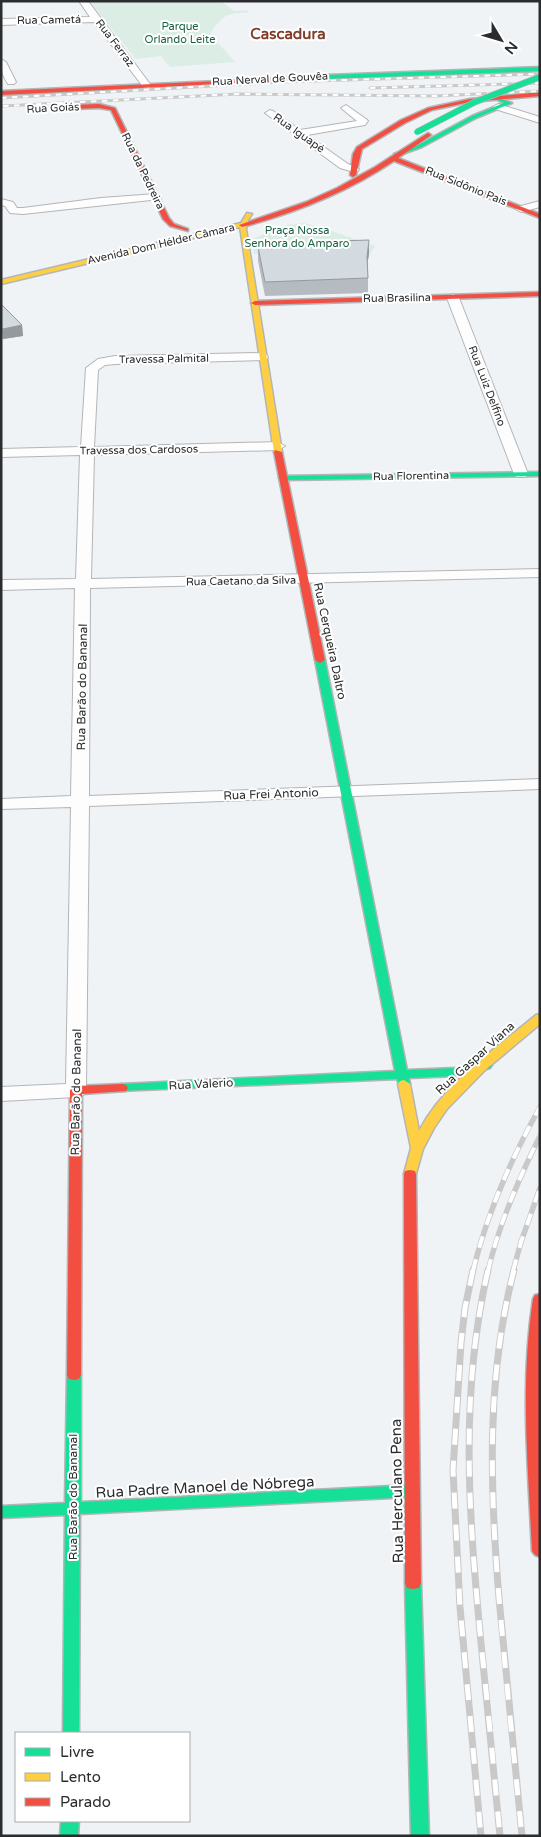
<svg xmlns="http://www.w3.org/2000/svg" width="541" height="1837" viewBox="0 0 541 1837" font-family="'Varela Round',sans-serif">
	<rect width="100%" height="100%" fill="#f0f3f6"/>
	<g fill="#dcede6">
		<path d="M 89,1 L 221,1 L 234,11 L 249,10 L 247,13 C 226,12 221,17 210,34 L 235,62 L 170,67 L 161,56 L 136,59 Z"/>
		<polygon points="304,223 323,228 375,246 370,254 254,254 252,241 254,238 287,225"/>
	</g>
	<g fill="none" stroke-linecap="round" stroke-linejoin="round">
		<defs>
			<g id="street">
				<polygon points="79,1 88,1 150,84 150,88 144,88 94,22 1,25 1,19 90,17"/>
				<path d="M 1,59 L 6,62 L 16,82 L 14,84 L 8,84 C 2,75 1,69 1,59 Z"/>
				<polygon points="498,104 540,117 540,123 495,109 493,107"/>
				<polygon points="346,105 366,119 368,121 365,125 307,135 348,164 359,169 358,171 354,172 340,168 265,113 270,110 273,111 300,130 357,121 341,108"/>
				<polygon points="156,194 161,197 160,199 23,214 10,213 5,206 1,205 1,199 13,202 17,208 23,208 101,198"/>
				<polygon points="540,201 540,207 521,212 516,209 517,207"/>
				<polygon points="453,294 459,298 528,474 526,477 516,477 514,474 447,298"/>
				<polygon points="262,353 266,354 268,357 266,360 115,364 105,365 98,370 94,447 278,442 285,446 278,450 94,455 91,579 540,569 540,577 90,588 89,796 540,779 540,789 89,806 86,1090 83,1095 76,1097 1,1101 1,1087 66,1084 71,807 1,809 1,799 71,796 75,588 1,590 1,580 76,579 80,455 1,457 1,449 81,447 86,368 98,359 115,356"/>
			</g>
			<g id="fast">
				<polygon points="540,67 540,71 301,80 298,78 301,76"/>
				<polygon points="495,97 512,103 476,118 422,147 397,156 394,154 418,145 472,116 504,103 495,99"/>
				<polygon points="540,472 540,476 283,480 279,478 283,476"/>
				<polygon points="320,657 325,660 407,1070 456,1068 486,1061 492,1065 490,1068 456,1076 409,1078 410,1084 404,1088 400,1087 397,1079 118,1091 116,1088 118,1085 122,1084 395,1071 315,660"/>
				<polygon points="74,1370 79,1371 81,1375 81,1502 411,1485 416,1487 419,1491 416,1495 411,1497 80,1514 79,1733 63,1733 65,1515 1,1518 1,1506 65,1503 67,1375 69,1371"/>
				<polygon points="413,1577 419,1578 421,1583 429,1836 411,1836 405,1583 407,1578"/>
				<polygon points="61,1821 79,1821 78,1836 60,1836"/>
			</g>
			<g id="slow">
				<polygon points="247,213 252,214 248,220 246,229 282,452 281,454 274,452 240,227 1,284 1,280 241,223"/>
				<path d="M 540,1014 L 540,1024 L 484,1071 L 447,1109 L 434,1128 L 423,1149 L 415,1177 L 405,1177 L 404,1174 L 411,1148 L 398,1084 L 400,1081 L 404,1080 L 410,1084 L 419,1131 C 444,1083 495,1049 536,1015 Z"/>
			</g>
			<g id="jam">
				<polygon points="303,77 301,80 1,95 1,91"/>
				<polygon points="540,92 540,96 470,102 432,110 405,123 362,149 356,175 353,177 350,175 353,154 357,147 401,120 428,108 470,99"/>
				<polygon points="99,104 115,108 169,218 174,224 188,229 188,231 170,226 163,219 111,110 99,108 73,109 70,107 73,105"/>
				<path d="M 428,133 L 431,135 L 430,136 L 398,158 L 540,214 L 540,218 L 394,161 C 348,192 295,213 242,227 L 239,225 L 306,202 L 337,188 L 375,167 Z"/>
				<polygon points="540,292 540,296 255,305 251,303 255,301"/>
				<polygon points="275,450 282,452 325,660 320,663 315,660 274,452"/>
				<polygon points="122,1084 126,1085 128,1088 126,1091 82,1094 81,1375 79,1379 74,1380 69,1379 67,1375 70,1090 76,1086"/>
				<polygon points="410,1170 415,1171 416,1174 421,1583 419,1588 413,1589 407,1588 405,1583 404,1174 405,1171"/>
				<path d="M 540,1294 L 540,1557 L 535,1555 L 532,1551 C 528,1466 520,1383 533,1299 L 535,1295 Z"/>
			</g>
		</defs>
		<use href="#street" stroke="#b3b5b7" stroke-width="2"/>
		<use href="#fast" stroke="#b3b5b7" stroke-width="3"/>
		<use href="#slow" stroke="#b3b5b7" stroke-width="3"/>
		<use href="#jam" stroke="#b3b5b7" stroke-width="3"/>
		<use href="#street" fill="#fdfdfe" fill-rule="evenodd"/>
		<use href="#fast" fill="#16e098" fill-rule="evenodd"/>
		<use href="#slow" fill="#ffcf43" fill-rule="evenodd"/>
		<use href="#jam" fill="#f24e42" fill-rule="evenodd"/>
		<defs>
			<g id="rail-far2">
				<polyline points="370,88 540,83"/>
				<polyline points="1,98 280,82 540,74"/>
				<polyline points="3,106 238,94 435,96 540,91"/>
			</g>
			<g id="rail-far1">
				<path d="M 473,1271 C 487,1213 511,1159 540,1107"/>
				<path d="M 488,1271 C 499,1224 518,1180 540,1136"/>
				<polyline points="513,1271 521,1242 540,1188"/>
			</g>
			<g id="rail">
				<polyline points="473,1270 465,1308 461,1343 453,1470 460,1607 481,1836"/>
				<path d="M 488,1270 C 459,1396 469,1516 481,1643 C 488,1708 494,1772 500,1836"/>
				<path d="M 514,1270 C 486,1377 490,1489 499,1598 C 506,1678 514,1757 522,1836"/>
			</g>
		</defs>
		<use href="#rail-far2" stroke="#c9c9ca" stroke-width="3"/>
		<use href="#rail-far1" stroke="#c9c9ca" stroke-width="5.5"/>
		<use href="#rail" stroke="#c9c9ca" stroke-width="7"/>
		<use href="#rail-far2" stroke="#fff" stroke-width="2" stroke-dasharray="5.5" stroke-linecap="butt"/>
		<use href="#rail-far1" stroke="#fff" stroke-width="4" stroke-dasharray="12" stroke-linecap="butt"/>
		<use href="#rail" stroke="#fff" stroke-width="5" stroke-dasharray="16" stroke-linecap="butt"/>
		<defs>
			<polyline id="fast-bridge" points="417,132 475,102 540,77"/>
		</defs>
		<use href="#fast-bridge" stroke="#b3b5b7" stroke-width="7" stroke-linecap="butt"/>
		<use href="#fast-bridge" stroke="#16e098" stroke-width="5.5"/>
	</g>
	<g fill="#b5bbc1">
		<polygon points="308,242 369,254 367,265 368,278 368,293 265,296 258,261 258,247 308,245"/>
		<polygon points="1,304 22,325 23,336 3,339 1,337"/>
	</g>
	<g fill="#94999d">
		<polygon points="369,240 369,254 366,271 367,257"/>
		<polygon points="22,325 23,336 3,339 3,329"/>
	</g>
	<g fill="#d3dae0" stroke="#94999d">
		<polygon points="369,240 367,257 368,278 265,282 258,247 308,245 308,242"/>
		<polygon points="1,304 22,325 3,329 1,327"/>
	</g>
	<g text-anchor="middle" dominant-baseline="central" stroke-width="4" stroke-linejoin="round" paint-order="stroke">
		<g font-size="11" fill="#2a2c2e" stroke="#fff">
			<text transform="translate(49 20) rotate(-1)">Rua Cametá</text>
			<text transform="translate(115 43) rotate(53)">Rua Ferraz</text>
			<text transform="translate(270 79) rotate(-3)">Rua Nerval de Gouvêa</text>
			<text transform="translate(53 108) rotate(-3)">Rua Goiás</text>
			<text transform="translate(299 133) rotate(35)">Rua Iguapé</text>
			<text transform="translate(143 171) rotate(64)">Rua da Pedreira</text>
			<text transform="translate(466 186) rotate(22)">Rua Sidônio Pais</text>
			<text transform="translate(161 244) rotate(-13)">Avenida Dom Hélder Câmara</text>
			<text transform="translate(397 298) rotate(-1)">Rua Brasilina</text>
			<text transform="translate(164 359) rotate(-1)">Travessa Palmital</text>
			<text transform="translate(487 386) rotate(69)">Rua Luiz Delfino</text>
			<text transform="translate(139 450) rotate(-1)">Travessa dos Cardosos</text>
			<text transform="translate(411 476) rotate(-1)">Rua Florentina</text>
			<text transform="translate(241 581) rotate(-1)">Rua Caetano da Silva</text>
		</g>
		<g font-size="11" fill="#196143" stroke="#fff">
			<text x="180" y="26">Parque<tspan x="180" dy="13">Orlando Leite</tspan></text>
			<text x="297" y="230">Praça Nossa<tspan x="297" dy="13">Senhora do Amparo</tspan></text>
		</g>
		<g font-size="12" fill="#2a2c2e" stroke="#fff">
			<text transform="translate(330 641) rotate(78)">Rua Cerqueira Daltro</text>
			<text transform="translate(82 687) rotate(-89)">Rua Barão do Bananal</text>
			<text transform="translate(271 794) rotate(-2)">Rua Frei Antonio</text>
			<text transform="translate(475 1058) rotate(-42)">Rua Gaspar Viana</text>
			<text transform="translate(201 1084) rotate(-3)">Rua Valerio</text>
			<text transform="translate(76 1092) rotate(-89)">Rua Barão do Bananal</text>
			<text transform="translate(73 1497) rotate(-90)">Rua Barão do Bananal</text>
		</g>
		<g font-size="15" font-weight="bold" fill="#813d29" stroke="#fff">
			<text x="288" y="34">Cascadura</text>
		</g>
		<g font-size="15" fill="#2a2c2e" stroke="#fff">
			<text transform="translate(205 1487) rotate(-3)">Rua Padre Manoel de Nóbrega</text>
			<text transform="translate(397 1491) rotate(-91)">Rua Herculano Pena</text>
		</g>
	</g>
	<rect width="541" height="1837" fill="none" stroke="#2a2c2e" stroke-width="5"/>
	<rect x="15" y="1732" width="175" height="90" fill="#ffffff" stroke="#aaabab"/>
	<rect x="25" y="1748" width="25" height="8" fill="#16e098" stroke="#aaabab"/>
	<text x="60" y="1757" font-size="15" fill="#2a2c2e">Livre</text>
	<rect x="25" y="1773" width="25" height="8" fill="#ffcf43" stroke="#aaabab"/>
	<text x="60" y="1782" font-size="15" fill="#2a2c2e">Lento</text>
	<rect x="25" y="1798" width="25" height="8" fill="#f24e42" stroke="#aaabab"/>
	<text x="60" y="1807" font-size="15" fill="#2a2c2e">Parado</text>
	<g transform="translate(501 40) rotate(128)" stroke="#ffffff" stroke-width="4" paint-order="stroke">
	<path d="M0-4L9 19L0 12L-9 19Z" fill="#2a2c2e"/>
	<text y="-8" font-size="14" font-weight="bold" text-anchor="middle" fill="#2a2c2e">N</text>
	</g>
</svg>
